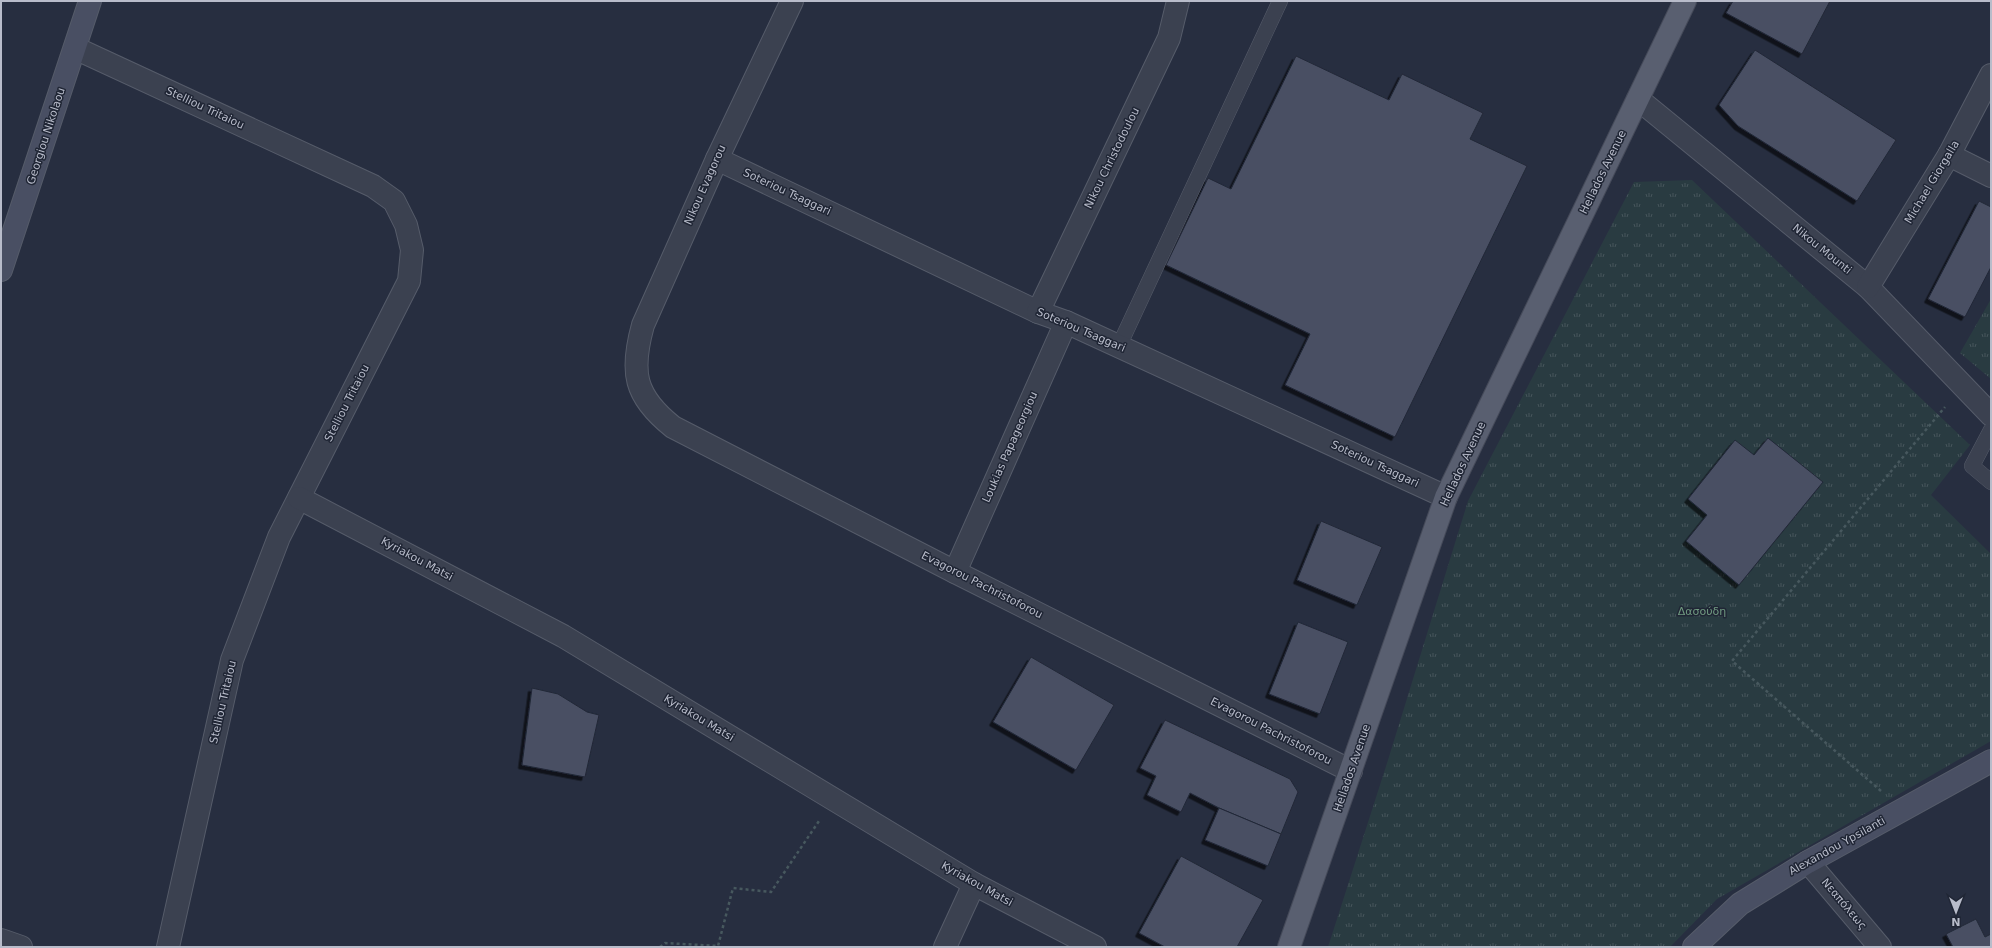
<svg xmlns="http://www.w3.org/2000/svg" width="1992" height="948" viewBox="0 0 1992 948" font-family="'DejaVu Sans',sans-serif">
	<defs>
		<pattern id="park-tufts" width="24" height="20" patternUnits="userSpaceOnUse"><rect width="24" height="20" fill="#293b41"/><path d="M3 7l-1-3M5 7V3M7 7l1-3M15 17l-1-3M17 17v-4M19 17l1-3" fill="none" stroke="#46555b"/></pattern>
		<filter id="shadow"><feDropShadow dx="-3.5" dy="3.5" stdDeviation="0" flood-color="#0009"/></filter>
	</defs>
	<rect width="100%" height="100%" fill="#272e40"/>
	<g fill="url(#park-tufts)">
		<polygon points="1692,180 1970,445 1931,495 1991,554 1991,741 1717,899 1670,947 1328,947 1388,760 1468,501 1634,182"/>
		<polygon points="1991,299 1991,379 1960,353"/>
	</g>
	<g fill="#484f64" stroke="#222837" filter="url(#shadow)">
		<polygon points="1733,1 1830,1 1802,54 1726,13"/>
		<polygon points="1755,50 1896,140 1857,201 1738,126 1719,105"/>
		<polygon points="1296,56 1389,100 1402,74 1483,113 1470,139 1527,166 1395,437 1285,385 1310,334 1166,265 1208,178 1231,189"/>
		<polygon points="1979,201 1991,207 1991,267 1965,317 1928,299"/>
		<polygon points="1768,438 1823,482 1739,585 1686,541 1707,515 1688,499 1735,440 1754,455"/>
		<polygon points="1321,521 1382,547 1357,605 1297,580"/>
		<polygon points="1298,622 1348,642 1320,714 1269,694"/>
		<polygon points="1031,657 1114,705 1076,770 993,722"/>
		<polygon points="532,688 558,694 587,712 599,715 585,777 522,765"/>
		<polygon points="1165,720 1290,779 1298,792 1281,834 1219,808 1190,793 1181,812 1147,795 1156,776 1140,768"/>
		<polygon points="1219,808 1281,834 1268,866 1205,840"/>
		<polygon points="1181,856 1263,900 1237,947 1165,947 1139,933"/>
		<polygon points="1976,919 1985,937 1991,934 1991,947 1953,947 1946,934"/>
	</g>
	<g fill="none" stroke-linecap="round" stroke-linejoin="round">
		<defs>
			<g id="lane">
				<polyline points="1119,346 1280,1"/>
				<polyline points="1991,430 1972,466 1991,482"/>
			</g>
			<g id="street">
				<path d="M 792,1 L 717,159 L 643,325 C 630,372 634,396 673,427 L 955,572 L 1351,771"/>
				<polyline points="75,48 373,186 394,201 406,225 412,250 409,281 279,537 232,660 168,947"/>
				<polyline points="1638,99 1868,287 1991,415"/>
				<polyline points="1949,155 1991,176"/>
				<polyline points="717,159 1038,312 1066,322 1446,497"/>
				<polyline points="1868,287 1949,155 1991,75"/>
				<polyline points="1038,312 1169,38 1178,1"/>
				<polyline points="299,498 563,636 974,884 1095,947"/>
				<polyline points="955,572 1066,322"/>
				<polyline points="1808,862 1880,947"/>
				<polyline points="1,940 21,947"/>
				<polyline points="945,947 974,884"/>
			</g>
			<g id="secondary">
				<polyline points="1,270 90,1"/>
				<polyline points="1694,947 1740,904 1808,862 1991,761"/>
			</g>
			<polyline id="primary" points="1289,947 1446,497 1685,1"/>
		</defs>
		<use href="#lane" stroke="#565c6a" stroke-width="16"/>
		<use href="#street" stroke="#565c6a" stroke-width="24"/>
		<use href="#secondary" stroke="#565c6a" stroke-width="24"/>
		<use href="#primary" stroke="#454a59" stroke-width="24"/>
		<g stroke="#47585e" stroke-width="2.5" stroke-dasharray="3 3" stroke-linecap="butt">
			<polyline points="1881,791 1732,661 1945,407"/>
			<polyline points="660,947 665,943 718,946 733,888 771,892 819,821"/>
		</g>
		<use href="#lane" stroke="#3b4150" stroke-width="15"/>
		<use href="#street" stroke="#3b4150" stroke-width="22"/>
		<use href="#secondary" stroke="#494f63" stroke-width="22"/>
		<use href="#primary" stroke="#595f70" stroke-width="22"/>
	</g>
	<g text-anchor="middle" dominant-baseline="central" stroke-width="3" stroke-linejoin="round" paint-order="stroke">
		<g font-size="11" fill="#b8bcca" stroke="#202635">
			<text transform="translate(205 108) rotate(25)">Stelliou Tritaiou</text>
			<text transform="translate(46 136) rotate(-72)">Georgiou Nikolaou</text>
			<text transform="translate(1112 158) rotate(-64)">Nikou Christodoulou</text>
			<text transform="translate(1603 172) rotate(-64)">Hellados Avenue</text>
			<text transform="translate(1932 182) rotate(-59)">Michael Giorgalla</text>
			<text transform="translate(705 185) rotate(-66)">Nikou Evagorou</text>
			<text transform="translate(787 192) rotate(25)">Soteriou Tsaggari</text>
			<text transform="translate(1822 249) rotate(39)">Nikou Mounti</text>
			<text transform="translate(1081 330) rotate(23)">Soteriou Tsaggari</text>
			<text transform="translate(347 403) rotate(-63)">Stelliou Tritaiou</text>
			<text transform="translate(1010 447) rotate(-66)">Loukias Papageorgiou</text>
			<text transform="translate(1375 464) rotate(25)">Soteriou Tsaggari</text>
			<text transform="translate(1463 464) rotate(-65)">Hellados Avenue</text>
			<text transform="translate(417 559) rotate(28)">Kyriakou Matsi</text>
			<text transform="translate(982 585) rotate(27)">Evagorou Pachristoforou</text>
			<text transform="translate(223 702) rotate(-77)">Stelliou Tritaiou</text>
			<text transform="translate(699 718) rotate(31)">Kyriakou Matsi</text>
			<text transform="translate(1271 731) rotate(27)">Evagorou Pachristoforou</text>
			<text transform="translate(1352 768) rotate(-71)">Hellados Avenue</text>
			<text transform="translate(1837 846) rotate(-29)">Alexandou Ypsilanti</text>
			<text transform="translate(977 884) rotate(29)">Kyriakou Matsi</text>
			<text transform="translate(1844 904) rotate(50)">Νεαπόλεως</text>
		</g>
		<g font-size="11" fill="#709a80" stroke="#202635">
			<text x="1702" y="611">Δασούδη</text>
		</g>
	</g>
	<rect width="1992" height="948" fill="none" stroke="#b8bcca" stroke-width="4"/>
	<g transform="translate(1956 912) rotate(180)" stroke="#202635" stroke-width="3" paint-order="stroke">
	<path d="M0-3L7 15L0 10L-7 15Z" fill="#b8bcca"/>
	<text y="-6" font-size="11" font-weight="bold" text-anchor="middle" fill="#b8bcca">N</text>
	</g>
</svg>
